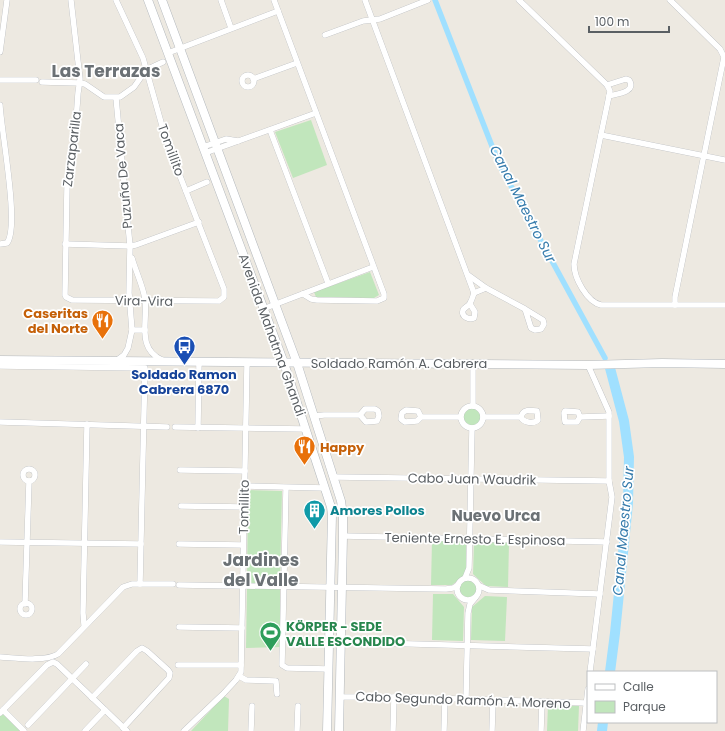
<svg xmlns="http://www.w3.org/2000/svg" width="725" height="731" viewBox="0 0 725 731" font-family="Poppins,sans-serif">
	<rect width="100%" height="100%" fill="#ede9e1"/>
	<g fill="#c1e6bc">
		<polygon points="311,120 327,165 293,178 275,132"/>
		<polygon points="370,272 379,295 374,298 316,297 314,292"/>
		<circle cx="472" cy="417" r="11"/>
		<polygon points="248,490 282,491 280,583 247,583"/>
		<polygon points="432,541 466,542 466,574 452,585 431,585"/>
		<polygon points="474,542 509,543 508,587 486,586 473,574"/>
		<circle cx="468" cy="589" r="11"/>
		<polygon points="247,589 280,589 280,647 246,648"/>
		<polygon points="433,594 453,594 464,607 463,641 432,640"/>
		<polygon points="485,596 507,597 505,641 471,640 472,607"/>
		<polygon points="224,696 229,699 228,731 191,731"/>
		<polygon points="548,705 579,706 578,731 547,731"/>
		<polygon points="3,714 20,731 0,731 0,716"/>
	</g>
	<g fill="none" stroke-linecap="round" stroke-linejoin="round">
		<polyline stroke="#a0e0ff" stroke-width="5.5" points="435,0 499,164 605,358"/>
		<g stroke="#a0e0ff" stroke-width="10">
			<polyline points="610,672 615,633 628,503 629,457 624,421 610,368"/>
			<polyline points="602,731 603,722"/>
		</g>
		<defs>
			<g id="street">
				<polyline points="71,0 80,79 78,93 75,135 67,186 65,295 66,297 72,300 219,301 224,297 224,289 166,140 143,58 116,0"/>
				<polyline points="221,0 231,28"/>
				<polyline points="274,0 384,294 384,298 377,301 317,300 311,299 303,294"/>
				<polyline points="365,0 474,293"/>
				<path d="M 519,0 L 607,85 L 610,91 L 609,96 L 574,264 C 574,278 587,302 601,305 L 725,305"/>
				<polyline points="670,0 720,49 724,57 675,297 675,305"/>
				<polyline points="325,35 363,21 380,19 428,0"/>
				<polyline points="0,52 7,0"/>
				<polyline points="168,53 278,11"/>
				<circle cx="248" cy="81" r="6"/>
				<polyline points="253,79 297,63"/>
				<polyline points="0,80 36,80"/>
				<polyline points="42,82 80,83 85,84 104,97 120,97 134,87 146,70 163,62"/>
				<path d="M 607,85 L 626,79 L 629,80 C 637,92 617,94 609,96"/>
				<polyline points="116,98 130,246 129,293 132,330 128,348 124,355 116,361"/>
				<path d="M 0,105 C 1,130 20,227 7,243 L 0,244"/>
				<polyline points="270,130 328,283"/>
				<polyline points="601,135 725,160"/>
				<polyline points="203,147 226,139 238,141"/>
				<polyline points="205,153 316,113"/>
				<polyline points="186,191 207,182"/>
				<polyline points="65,244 130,246 136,245 199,222"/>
				<path d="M 132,258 C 136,272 143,286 145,299 C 148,321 136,348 162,360"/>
				<polyline points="468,275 486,288 525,309 531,328 535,330 541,329 544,324 543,320 525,309"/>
				<path d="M 470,304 L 475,312 L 474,318 C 469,320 461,317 463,310 C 465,307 469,306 470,303 C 472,300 473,296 474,293 L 486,288"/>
				<polyline points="263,309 373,267"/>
				<polyline points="132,330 145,330"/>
				<polyline points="588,365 609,412 609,481 612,497 590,672"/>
				<polyline points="0,366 145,368 140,584"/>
				<circle cx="472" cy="417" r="11"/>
				<polyline points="473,406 473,364"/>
				<polyline points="314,416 324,415 360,415 366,422 377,421 379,416 378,411 375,409 365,409 360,415"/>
				<polyline points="421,417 417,421 405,422 401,419 402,413 406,410 418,411 421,417 460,417"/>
				<path d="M 483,417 L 521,417 L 522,419 C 526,423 534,424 538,420 L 537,411 C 530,410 523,409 521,417"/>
				<polyline points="580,417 577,422 565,422 564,413 565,411 578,412 580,417 609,416"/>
				<polyline points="0,422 167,427"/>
				<polyline points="175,427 305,429"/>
				<polyline points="198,428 199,362"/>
				<circle cx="29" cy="475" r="6"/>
				<polyline points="180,470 245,471"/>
				<polyline points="334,477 609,481"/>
				<polyline points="244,486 325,488"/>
				<polyline points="286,488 282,665 287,668 328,669"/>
				<polyline points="181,506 244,507"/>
				<polyline points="343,536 607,542"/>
				<polyline points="0,542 141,544"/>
				<polyline points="179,544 243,545"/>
				<circle cx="468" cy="589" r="11"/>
				<polyline points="465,578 469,568 472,428"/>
				<polyline points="179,585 446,589 453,588 458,585"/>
				<polyline points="480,586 489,590 600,594"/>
				<circle cx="26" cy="609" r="6"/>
				<polyline points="25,604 29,481"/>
				<polyline points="84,625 83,613 87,424"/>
				<polyline points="179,627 242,628"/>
				<polyline points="342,642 593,649"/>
				<path d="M 0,657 C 16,658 45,662 58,654 L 123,587 L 132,584 L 173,584"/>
				<polyline points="178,665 241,665"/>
				<polyline points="239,676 246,680 276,681 277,694"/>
				<polyline points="224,693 236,680 241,672 247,363"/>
				<polyline points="340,697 394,697 586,703"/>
				<polyline points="92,698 137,651 142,648 147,651 168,670 170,673 169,678 123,728"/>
				<polyline points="466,699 468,613 470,604 475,598"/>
				<polyline points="3,710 24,731"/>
				<polyline points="0,713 47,665 53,662 57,664 127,731"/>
				<polyline points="28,725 86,664"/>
				<polyline points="85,731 105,710"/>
				<polyline points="184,731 222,695"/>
				<polyline points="251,731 252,706"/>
				<polyline points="297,731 298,706"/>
				<polyline points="393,731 394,697"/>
				<polyline points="444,731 445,698"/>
				<polyline points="492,731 493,700"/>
				<polyline points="541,731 542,702"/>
				<polyline points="583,731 588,689"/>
			</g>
			<g id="secondary">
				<polyline points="148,0 284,363 331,507 332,515 327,731"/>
				<polyline points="162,0 297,363 341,501 343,515 343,536 339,731"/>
				<polyline points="0,360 588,365 662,363 725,364"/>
			</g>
		</defs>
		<use href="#street" stroke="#b2b5b9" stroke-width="6"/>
		<use href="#secondary" stroke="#b3b8bd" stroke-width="9"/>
		<use href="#street" stroke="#fff" stroke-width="5.5"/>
		<use href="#secondary" stroke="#fff" stroke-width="8"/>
	</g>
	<defs>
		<symbol id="restaurant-pin" viewBox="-11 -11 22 30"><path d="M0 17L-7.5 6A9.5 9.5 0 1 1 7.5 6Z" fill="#e8710a" stroke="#fff"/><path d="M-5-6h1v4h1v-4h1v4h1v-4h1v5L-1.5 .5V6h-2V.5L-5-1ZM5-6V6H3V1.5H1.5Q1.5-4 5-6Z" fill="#fff"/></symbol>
		<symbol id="bus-pin" viewBox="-11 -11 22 30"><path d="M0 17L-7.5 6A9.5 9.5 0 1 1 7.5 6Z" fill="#1a4fb4" stroke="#fff"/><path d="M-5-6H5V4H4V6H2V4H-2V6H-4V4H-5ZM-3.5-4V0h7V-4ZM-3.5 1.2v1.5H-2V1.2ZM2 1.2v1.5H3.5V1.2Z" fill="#fff"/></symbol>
		<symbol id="building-pin" viewBox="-11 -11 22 30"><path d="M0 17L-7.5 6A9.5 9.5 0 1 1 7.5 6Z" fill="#0f9aa8" stroke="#fff"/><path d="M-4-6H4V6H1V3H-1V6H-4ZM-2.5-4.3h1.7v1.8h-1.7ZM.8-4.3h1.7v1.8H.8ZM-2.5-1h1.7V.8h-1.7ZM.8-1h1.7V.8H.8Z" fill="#fff"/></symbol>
		<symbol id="stadium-pin" viewBox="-11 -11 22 30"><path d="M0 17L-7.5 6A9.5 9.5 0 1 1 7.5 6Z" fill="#2e9e5b" stroke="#fff"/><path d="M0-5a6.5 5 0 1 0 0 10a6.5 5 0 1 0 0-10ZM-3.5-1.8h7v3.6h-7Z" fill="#fff"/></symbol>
	</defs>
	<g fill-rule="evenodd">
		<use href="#restaurant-pin" x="90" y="308" width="25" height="34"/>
		<use href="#bus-pin" x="172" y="334" width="25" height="34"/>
		<use href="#restaurant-pin" x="292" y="434" width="25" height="34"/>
		<use href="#building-pin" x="302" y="498" width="25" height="34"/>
		<use href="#stadium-pin" x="258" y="620" width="25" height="34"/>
	</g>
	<g text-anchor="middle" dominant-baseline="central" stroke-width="3.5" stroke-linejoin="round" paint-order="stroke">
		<g font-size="13" fill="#5a5f63" stroke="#fff">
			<text transform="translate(72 149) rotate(-83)">Zarzaparilla</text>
			<text transform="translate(171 150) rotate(70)">Tomillito</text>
			<text transform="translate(123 176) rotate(-95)">Puzuña De Vaca</text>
			<text transform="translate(144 301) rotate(1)">Vira-Vira</text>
			<text transform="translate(272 335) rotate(70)">Avenida Mahatma Ghandi</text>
			<text x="399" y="363">Soldado Ramón A. Cabrera</text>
			<text transform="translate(472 479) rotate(1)">Cabo Juan Waudrik</text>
			<text transform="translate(244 507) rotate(-89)">Tomillito</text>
			<text transform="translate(475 539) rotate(1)">Teniente Ernesto E. Espinosa</text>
			<text transform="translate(463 700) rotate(2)">Cabo Segundo Ramón A. Moreno</text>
		</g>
		<g font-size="13" font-weight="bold" fill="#c56008" stroke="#fff" text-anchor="end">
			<text x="88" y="313">Caseritas<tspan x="88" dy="15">del Norte</tspan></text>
			<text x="320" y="447" text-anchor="start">Happy</text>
		</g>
		<g font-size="13" font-weight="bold" fill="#164399" stroke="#fff">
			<text x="184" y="374">Soldado Ramon<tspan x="184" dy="15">Cabrera 6870</tspan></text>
		</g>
		<g font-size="13" font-weight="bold" fill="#0d838f" stroke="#fff" text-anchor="start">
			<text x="330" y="510">Amores Pollos</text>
		</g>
		<g font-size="13" font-weight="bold" fill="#27864d" stroke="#fff" text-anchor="start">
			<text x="286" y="626">KÖRPER - SEDE<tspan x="286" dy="15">VALLE ESCONDIDO</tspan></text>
		</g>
		<g font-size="14" font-style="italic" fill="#377cac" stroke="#fff">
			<text transform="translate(523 204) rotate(63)">Canal Maestro Sur</text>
			<text transform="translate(623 531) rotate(-85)">Canal Maestro Sur</text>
		</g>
		<g font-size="15" font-weight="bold" fill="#6b7175" stroke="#fff">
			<text x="496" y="515">Nuevo Urca</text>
		</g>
		<g font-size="17" font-weight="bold" fill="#6b7175" stroke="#fff">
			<text x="106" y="71">Las Terrazas</text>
			<text x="261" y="560">Jardines<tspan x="261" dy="20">del Valle</tspan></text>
		</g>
	</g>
	<rect x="587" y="671" width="130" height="52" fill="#ffffff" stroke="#bdbfc1"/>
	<rect x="595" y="684" width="20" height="6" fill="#ffffff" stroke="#bdbfc1"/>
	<text x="623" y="691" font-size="12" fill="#5a5f63">Calle</text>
	<rect x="595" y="701" width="20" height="12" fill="#c1e6bc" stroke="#bdbfc1"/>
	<text x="623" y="711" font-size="12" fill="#5a5f63">Parque</text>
	<path d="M589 26v6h80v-6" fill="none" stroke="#5a5f63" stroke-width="2"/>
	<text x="595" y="26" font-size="12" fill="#5a5f63" stroke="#ffffff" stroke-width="3" paint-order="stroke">100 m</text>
</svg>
